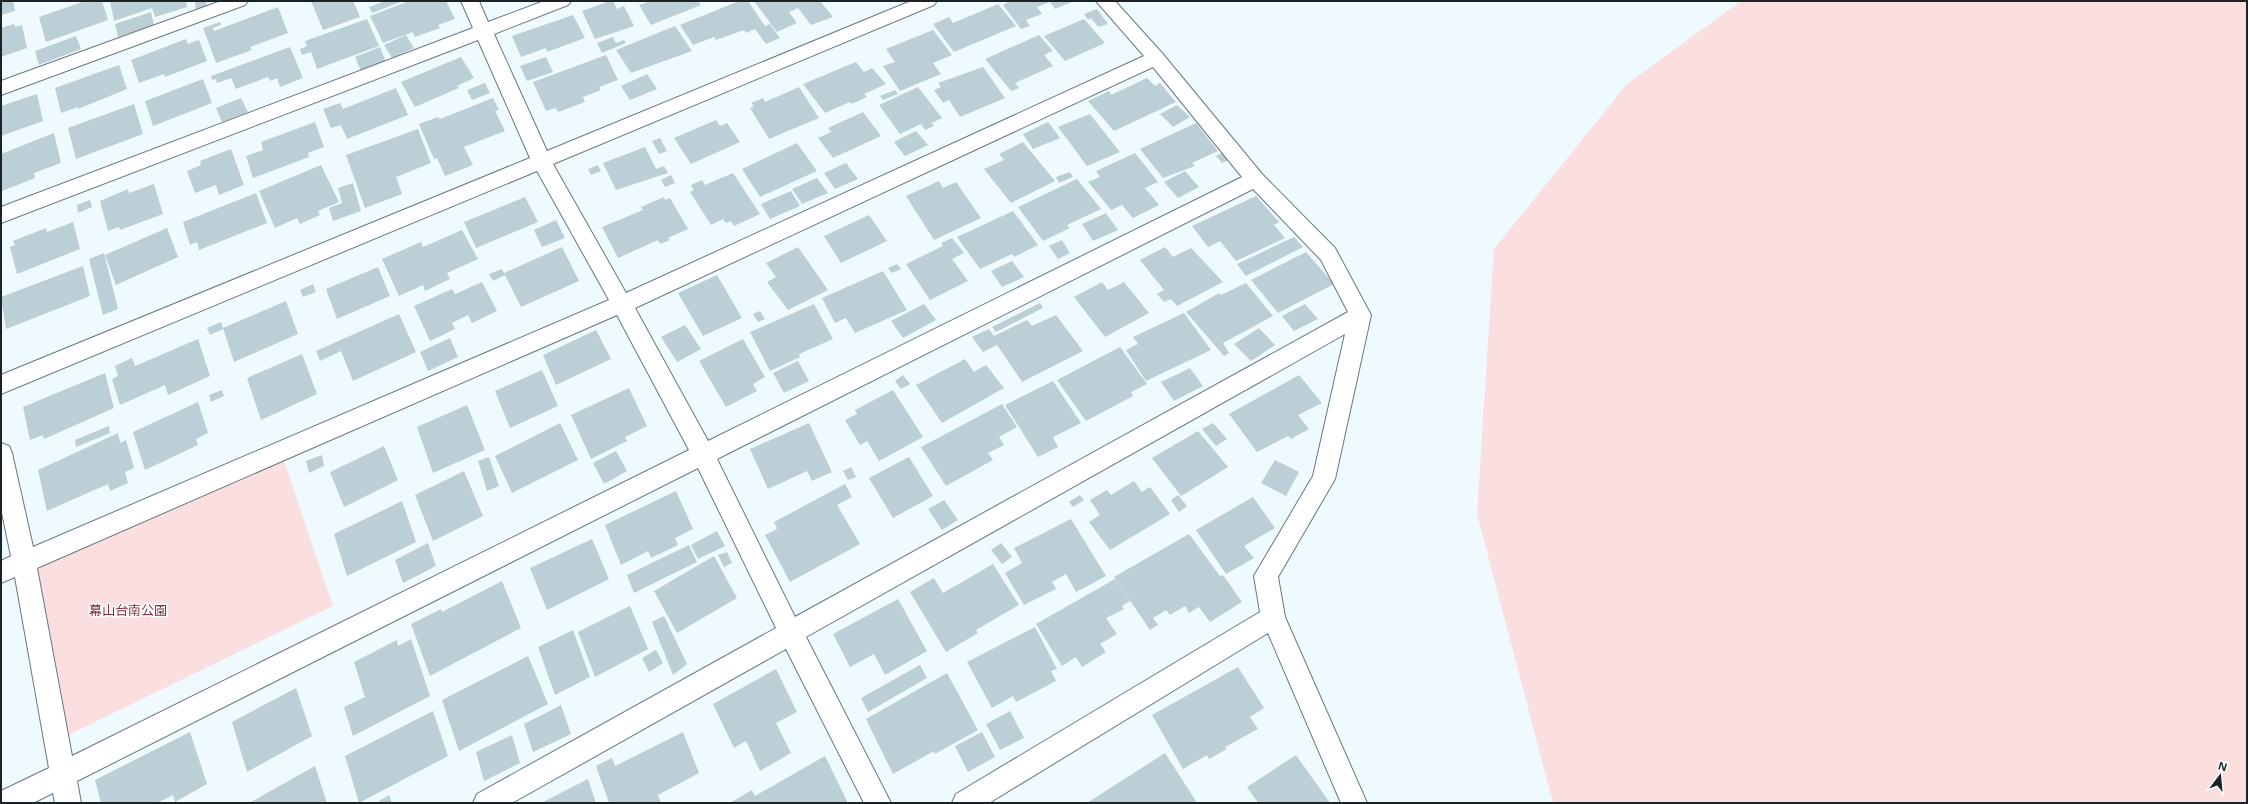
<svg xmlns="http://www.w3.org/2000/svg" width="2248" height="804" viewBox="0 0 2248 804" font-family="'Open Sans','Noto Sans JP',sans-serif">
	<rect width="100%" height="100%" fill="#eefafe"/>
	<g fill="#fbdedf">
		<polygon points="1741,1 2247,1 2247,803 1553,803 1477,514 1494,249 1627,84"/>
		<polygon points="280,449 333,606 62,738 24,562"/>
	</g>
	<g fill="#bccfd6">
		<polygon points="1,1 13,1 15,11 1,15"/>
		<polygon points="85,1 102,1 108,20 46,42 39,17"/>
		<polygon points="110,1 186,1 187,7 155,17 152,8 114,21"/>
		<polygon points="195,1 206,1 207,7 196,10"/>
		<polygon points="311,1 353,1 360,17 323,30"/>
		<polygon points="385,1 403,1 372,13 369,7"/>
		<polygon points="409,1 446,1 455,19 438,25 440,28 415,37 413,32 383,43 370,16"/>
		<polygon points="610,1 613,1 617,9 624,6 634,26 595,39 582,11"/>
		<polygon points="651,1 698,1 701,5 651,25 639,5"/>
		<polygon points="739,1 748,1 765,26 770,24 780,38 766,44 755,29 746,33 744,30 716,40 714,37 693,45 680,25"/>
		<polygon points="754,1 820,1 833,17 811,25 798,8 789,12 797,23 777,32"/>
		<polygon points="1010,1 1074,1 1055,9 1050,2 1037,7 1042,14 1026,20 1030,26 1021,29 1003,5"/>
		<polygon points="998,4 1016,26 954,52 933,24 949,17 953,23"/>
		<polygon points="278,7 288,33 250,47 252,50 216,63 203,28 220,22 221,25 213,28 214,31"/>
		<polygon points="1097,9 1108,24 1098,27 1091,18 1088,20 1084,14"/>
		<polygon points="151,12 154,25 118,37 115,24"/>
		<polygon points="573,15 585,38 547,52 546,48 521,57 512,36"/>
		<polygon points="367,19 379,46 317,69 311,52 302,55 300,49 307,46 305,41"/>
		<polygon points="1084,19 1105,43 1065,61 1044,36"/>
		<polygon points="14,24 15,27 22,25 27,48 1,57 1,28"/>
		<polygon points="675,26 692,51 631,73 616,50"/>
		<polygon points="933,30 952,55 933,63 941,74 900,91 883,66 895,62 886,49"/>
		<polygon points="406,35 414,48 392,58 384,45"/>
		<polygon points="1039,35 1053,51 1044,55 1053,66 1015,83 1019,88 1011,91 985,59"/>
		<polygon points="76,36 81,49 39,65 35,51"/>
		<polygon points="613,37 616,43 624,40 626,43 602,53 597,43"/>
		<polygon points="186,39 188,44 199,40 207,61 165,77 164,74 139,83 131,60"/>
		<polygon points="290,47 303,78 280,87 277,78 270,81 268,77 236,89 231,78 217,83 216,79 212,80 211,76"/>
		<polygon points="380,47 386,62 361,71 355,57"/>
		<polygon points="606,55 618,80 599,87 601,90 583,97 585,102 558,112 556,108 546,111 533,82"/>
		<polygon points="461,57 474,78 457,86 459,88 415,107 401,82"/>
		<polygon points="546,57 553,72 527,81 520,66"/>
		<polygon points="856,62 864,72 872,68 886,84 864,94 867,97 852,104 850,102 825,113 803,84"/>
		<polygon points="119,65 127,89 78,109 78,107 61,113 55,88"/>
		<polygon points="983,67 1005,98 960,117 949,100 943,103 934,90 941,87 938,83"/>
		<polygon points="647,74 657,89 630,100 621,86"/>
		<polygon points="1147,78 1155,86 1160,83 1176,102 1114,131 1088,101 1109,91 1111,95"/>
		<polygon points="203,79 212,103 153,126 145,101"/>
		<polygon points="485,83 490,93 472,100 467,90"/>
		<polygon points="799,87 819,118 769,139 750,108 754,106 751,103 763,98 765,102"/>
		<polygon points="918,87 942,118 932,123 934,126 925,130 921,124 900,134 879,105"/>
		<polygon points="396,88 408,115 347,139 341,125 331,128 323,109 340,103 343,109"/>
		<polygon points="895,90 898,94 883,100 880,96"/>
		<polygon points="37,94 43,121 1,136 1,106"/>
		<polygon points="241,98 248,112 222,122 216,108"/>
		<polygon points="493,98 499,110 495,111 505,131 464,147 473,165 445,176 437,158 434,159 419,124 438,117 440,119"/>
		<polygon points="134,104 143,134 76,159 68,128"/>
		<polygon points="1177,105 1190,117 1173,127 1160,114"/>
		<polygon points="863,112 881,136 833,158 818,138 831,132 828,128"/>
		<polygon points="1090,114 1120,152 1087,166 1058,127"/>
		<polygon points="716,120 720,126 727,123 740,142 691,164 674,138"/>
		<polygon points="315,122 324,147 308,153 309,157 253,178 246,156 263,150 261,142"/>
		<polygon points="1048,122 1060,138 1033,149 1023,134"/>
		<polygon points="1196,123 1218,151 1192,163 1195,166 1163,178 1140,149"/>
		<polygon points="418,129 431,163 396,177 402,194 365,208 346,155"/>
		<polygon points="916,131 928,145 905,156 894,142"/>
		<polygon points="54,133 61,163 34,173 35,178 2,191 1,154"/>
		<polygon points="660,138 667,151 659,154 652,141"/>
		<polygon points="1023,142 1055,181 1011,203 984,169 1004,160 999,154"/>
		<polygon points="797,143 817,171 760,197 742,169"/>
		<polygon points="645,147 656,169 664,166 668,173 616,190 603,163"/>
		<polygon points="231,149 244,185 219,195 216,185 195,193 187,171 201,165 200,161"/>
		<polygon points="1135,153 1158,182 1145,188 1159,205 1133,218 1122,205 1111,210 1088,182 1100,177 1096,171"/>
		<polygon points="1222,153 1229,160 1222,163 1216,156"/>
		<polygon points="846,163 858,179 835,189 824,173"/>
		<polygon points="321,165 339,202 318,211 320,215 300,224 297,218 275,228 259,191"/>
		<polygon points="598,165 601,171 591,175 588,169"/>
		<polygon points="1185,171 1199,187 1178,198 1164,182"/>
		<polygon points="1070,172 1073,177 1059,183 1056,177"/>
		<polygon points="733,173 760,214 734,226 731,221 726,223 723,219 711,225 690,192 694,190 691,185 702,180 705,185"/>
		<polygon points="671,175 675,183 665,187 661,180"/>
		<polygon points="817,178 828,193 802,204 792,189"/>
		<polygon points="1077,179 1101,209 1067,225 1070,228 1043,241 1018,207"/>
		<polygon points="939,181 943,188 956,182 981,218 934,240 906,196"/>
		<polygon points="353,183 361,211 333,221 329,208 342,203 338,188"/>
		<polygon points="154,184 163,214 120,230 119,227 108,231 100,201 128,189 129,193"/>
		<polygon points="791,191 800,206 770,219 761,204"/>
		<polygon points="256,193 267,223 199,250 197,242 190,245 183,222"/>
		<polygon points="1256,196 1279,222 1274,225 1285,238 1236,261 1220,241 1208,247 1192,226"/>
		<polygon points="525,197 538,222 476,248 464,222"/>
		<polygon points="664,197 665,200 670,198 688,229 668,238 670,240 660,244 658,240 618,258 602,227 643,210 641,207"/>
		<polygon points="90,200 92,207 78,213 77,205"/>
		<polygon points="1013,211 1038,245 1014,257 1012,254 980,269 957,237"/>
		<polygon points="1106,213 1118,230 1093,241 1082,224"/>
		<polygon points="869,215 887,241 841,263 824,236"/>
		<polygon points="556,220 565,238 542,247 534,230"/>
		<polygon points="73,222 80,249 17,274 10,247 15,245 13,241 46,228 47,232"/>
		<polygon points="167,228 178,257 116,285 105,255"/>
		<polygon points="462,230 478,259 447,273 450,279 425,291 423,285 399,296 382,259 421,242 423,247"/>
		<polygon points="1294,237 1303,247 1246,276 1237,264"/>
		<polygon points="952,238 964,253 952,259 968,281 930,300 906,264 943,246 941,243"/>
		<polygon points="1062,240 1070,253 1058,259 1049,246"/>
		<polygon points="562,247 579,281 521,307 505,275 493,281 489,274 502,269 504,273"/>
		<polygon points="798,247 828,290 788,310 767,282 776,277 766,263"/>
		<polygon points="1165,247 1173,257 1191,248 1223,282 1177,306 1171,299 1164,302 1157,294 1164,290 1140,260"/>
		<polygon points="1306,252 1334,284 1278,313 1251,280"/>
		<polygon points="104,253 118,309 103,315 89,259"/>
		<polygon points="1012,261 1024,277 1002,287 991,271"/>
		<polygon points="897,264 901,269 892,273 888,268"/>
		<polygon points="83,266 90,296 6,329 1,297"/>
		<polygon points="378,267 390,296 337,319 326,289"/>
		<polygon points="883,271 907,310 855,333 846,318 835,323 822,298"/>
		<polygon points="717,275 742,318 703,336 678,293"/>
		<polygon points="482,282 497,311 472,323 468,315 452,323 455,329 430,341 414,306 452,289 455,294"/>
		<polygon points="1102,282 1108,290 1124,282 1149,313 1105,337 1074,297"/>
		<polygon points="1246,283 1273,316 1223,343 1229,353 1224,356 1186,312 1219,293 1221,295"/>
		<polygon points="313,284 316,292 303,297 300,290"/>
		<polygon points="286,301 298,334 234,362 223,328"/>
		<polygon points="1040,303 1043,308 996,332 992,327"/>
		<polygon points="814,304 833,339 799,354 800,357 770,371 750,332"/>
		<polygon points="924,304 936,320 903,338 891,321"/>
		<polygon points="1305,304 1318,319 1294,331 1282,316"/>
		<polygon points="760,311 765,319 758,322 753,314"/>
		<polygon points="1184,313 1211,350 1146,381 1126,350 1138,344 1133,337"/>
		<polygon points="399,314 416,352 353,381 341,351 320,361 316,351"/>
		<polygon points="1056,315 1083,351 1022,382 997,345 983,352 972,337 989,329 994,336 1027,320 1032,326"/>
		<polygon points="221,322 223,329 210,335 207,328"/>
		<polygon points="685,325 701,349 677,362 661,337"/>
		<polygon points="1259,328 1275,345 1251,361 1234,344"/>
		<polygon points="596,330 611,359 556,385 543,355"/>
		<polygon points="450,338 458,357 428,371 420,352"/>
		<polygon points="198,339 210,376 168,395 165,385 120,405 112,379 118,376 115,366 132,358 135,366"/>
		<polygon points="743,339 765,377 753,384 757,391 726,407 699,361"/>
		<polygon points="1120,347 1147,384 1131,392 1133,396 1086,421 1057,380"/>
		<polygon points="302,354 317,394 261,420 247,378"/>
		<polygon points="965,359 974,372 986,365 1004,388 942,423 916,385"/>
		<polygon points="798,361 809,381 784,393 773,373"/>
		<polygon points="1190,368 1203,386 1174,401 1161,382"/>
		<polygon points="542,370 558,406 510,428 495,391"/>
		<polygon points="105,373 114,408 44,439 43,435 30,440 23,407"/>
		<polygon points="903,375 910,384 901,389 895,381"/>
		<polygon points="1299,375 1322,403 1298,415 1309,429 1291,439 1288,436 1257,452 1229,414"/>
		<polygon points="1053,381 1081,423 1053,437 1058,447 1038,457 1005,405"/>
		<polygon points="629,388 647,426 625,437 627,441 591,459 571,415"/>
		<polygon points="222,390 224,396 211,402 209,395"/>
		<polygon points="893,390 923,437 879,461 867,441 860,445 845,420 857,414 855,410"/>
		<polygon points="198,402 208,433 196,439 198,445 145,470 133,432"/>
		<polygon points="1002,404 1017,427 999,437 1004,445 988,453 993,460 946,486 921,447"/>
		<polygon points="467,405 485,450 433,473 417,427"/>
		<polygon points="560,423 578,460 512,493 495,456"/>
		<polygon points="809,423 832,472 812,481 807,471 768,489 750,449"/>
		<polygon points="1213,423 1227,439 1216,446 1202,429"/>
		<polygon points="109,426 110,433 76,447 75,440"/>
		<polygon points="1198,431 1228,467 1181,496 1152,458"/>
		<polygon points="118,433 120,443 126,440 134,468 125,472 128,483 110,491 108,484 47,511 38,470"/>
		<polygon points="384,446 398,480 344,507 330,472"/>
		<polygon points="616,451 627,471 604,484 593,463"/>
		<polygon points="322,455 324,466 309,473 306,461"/>
		<polygon points="489,457 499,486 487,491 478,461"/>
		<polygon points="909,457 933,496 893,518 869,478"/>
		<polygon points="1275,460 1299,472 1286,496 1261,483"/>
		<polygon points="851,467 856,477 848,480 843,471"/>
		<polygon points="464,471 483,516 433,541 415,495"/>
		<polygon points="1134,481 1142,492 1150,487 1170,514 1110,550 1089,522 1100,515 1090,500 1107,490 1111,495"/>
		<polygon points="845,484 852,497 837,505 860,544 790,582 765,535 777,529 774,522"/>
		<polygon points="676,491 693,529 675,538 678,545 651,558 648,551 621,565 605,525"/>
		<polygon points="1080,495 1084,500 1073,507 1069,502"/>
		<polygon points="1178,495 1187,506 1179,512 1171,500"/>
		<polygon points="1253,497 1275,528 1244,546 1254,558 1226,574 1196,530"/>
		<polygon points="944,500 958,520 942,530 928,509"/>
		<polygon points="402,501 416,542 347,576 334,534"/>
		<polygon points="1071,519 1106,576 1076,592 1066,574 1052,582 1056,589 1024,605 1005,573 1022,563 1014,548"/>
		<polygon points="717,531 725,546 698,559 691,545"/>
		<polygon points="1189,534 1220,576 1223,575 1242,602 1210,622 1199,607 1189,613 1185,606 1170,615 1166,610 1153,618 1158,625 1150,630 1114,577"/>
		<polygon points="592,539 609,579 547,610 530,568"/>
		<polygon points="428,543 436,566 403,583 395,560"/>
		<polygon points="1001,543 1012,557 1002,564 991,550"/>
		<polygon points="689,545 697,562 634,593 627,575"/>
		<polygon points="727,552 732,563 724,567 718,555"/>
		<polygon points="714,556 737,598 677,633 654,591"/>
		<polygon points="993,564 1019,605 976,630 978,633 946,652 910,592 934,578 943,593"/>
		<polygon points="1115,579 1130,601 1122,606 1124,609 1106,618 1117,634 1100,644 1106,652 1082,667 1076,657 1062,666 1036,624"/>
		<polygon points="502,581 521,628 430,676 411,624 441,609 442,612"/>
		<polygon points="898,599 927,651 885,675 874,654 850,667 833,634"/>
		<polygon points="630,606 648,649 595,677 578,632"/>
		<polygon points="664,616 687,664 673,675 652,622"/>
		<polygon points="1035,627 1057,669 1051,671 1056,681 1016,702 1013,696 992,708 967,662"/>
		<polygon points="573,630 590,677 555,695 538,647"/>
		<polygon points="411,639 430,696 353,736 344,707 365,697 354,662 397,640 398,646"/>
		<polygon points="656,650 663,663 649,672 642,658"/>
		<polygon points="528,656 548,704 459,751 442,700"/>
		<polygon points="920,665 927,678 868,712 861,698"/>
		<polygon points="1238,667 1264,708 1250,717 1258,729 1225,747 1227,749 1209,759 1207,755 1183,769 1152,715"/>
		<polygon points="776,669 797,712 776,723 791,753 760,771 746,741 734,748 713,704"/>
		<polygon points="947,673 978,730 935,754 934,751 893,774 866,719"/>
		<polygon points="296,688 312,736 247,772 232,722"/>
		<polygon points="561,705 571,734 533,752 524,724"/>
		<polygon points="433,711 448,756 359,803 345,756"/>
		<polygon points="1010,711 1024,738 1000,750 986,724"/>
		<polygon points="190,732 207,784 175,802 173,795 157,803 101,803 95,780"/>
		<polygon points="683,732 699,773 658,795 661,803 609,803 596,766 612,758 615,766"/>
		<polygon points="982,732 995,757 968,772 955,746"/>
		<polygon points="512,735 520,763 484,781 476,752"/>
		<polygon points="1165,753 1196,801 1193,803 1087,803"/>
		<polygon points="1296,755 1330,803 1258,803 1247,787"/>
		<polygon points="825,756 848,803 730,803 752,790 755,796"/>
		<polygon points="315,766 327,803 249,803"/>
		<polygon points="588,779 596,803 541,803"/>
		<polygon points="389,795 392,803 376,803"/>
	</g>
	<g fill="none" stroke-linecap="round" stroke-linejoin="round">
		<defs>
			<g id="minor">
				<polygon points="221,1 248,1 245,5 1,95 1,81"/>
				<path d="M 461,1 L 479,1 L 488,22 L 544,1 L 571,1 L 568,5 L 494,34 L 547,151 L 911,1 L 937,1 L 934,5 L 553,164 L 626,293 L 1144,56 L 1096,1 L 1115,1 L 1162,53 L 1262,174 L 1335,248 L 1371,315 L 1335,479 L 1278,577 L 1285,617 L 1367,803 L 1341,803 L 1268,633 L 989,803 L 952,803 L 956,794 L 1260,612 L 1254,576 L 1313,476 L 1345,334 L 806,637 L 891,803 L 864,803 L 786,649 L 512,803 L 473,803 L 477,794 L 776,628 L 698,468 L 77,781 L 81,803 L 55,803 L 53,793 L 33,803 L 1,803 L 1,791 L 49,768 L 15,577 L 1,583 L 1,561 L 11,556 L 1,508 L 1,443 L 9,446 L 12,453 L 33,547 L 609,300 L 537,171 L 1,394 L 1,375 L 530,158 L 478,40 L 1,223 L 1,207 L 473,28 ZM 1153,67 L 1242,177 L 708,441 L 635,308 ZM 1253,189 L 1321,260 L 1348,312 L 795,617 L 717,459 ZM 617,315 L 689,450 L 72,756 L 37,568 Z"/>
			</g>
		</defs>
		<use href="#minor" stroke="#67797f" stroke-width="2"/>
		<use href="#minor" fill="#fff" fill-rule="evenodd"/>
	</g>
	<g text-anchor="middle" dominant-baseline="central" stroke-width="3" stroke-linejoin="round" paint-order="stroke">
		<g font-size="13" fill="#822d38" stroke="#fff">
			<text x="128" y="610">幕山台南公園</text>
		</g>
	</g>
	<rect width="2248" height="804" fill="none" stroke="#1c2325" stroke-width="4"/>
	<g transform="translate(2220 776) rotate(16)" stroke="#ffffff" stroke-width="3" paint-order="stroke">
	<path d="M0-3L7 15L0 10L-7 15Z" fill="#1c2325"/>
	<text y="-6" font-size="11" font-weight="bold" text-anchor="middle" fill="#1c2325">N</text>
	</g>
</svg>
